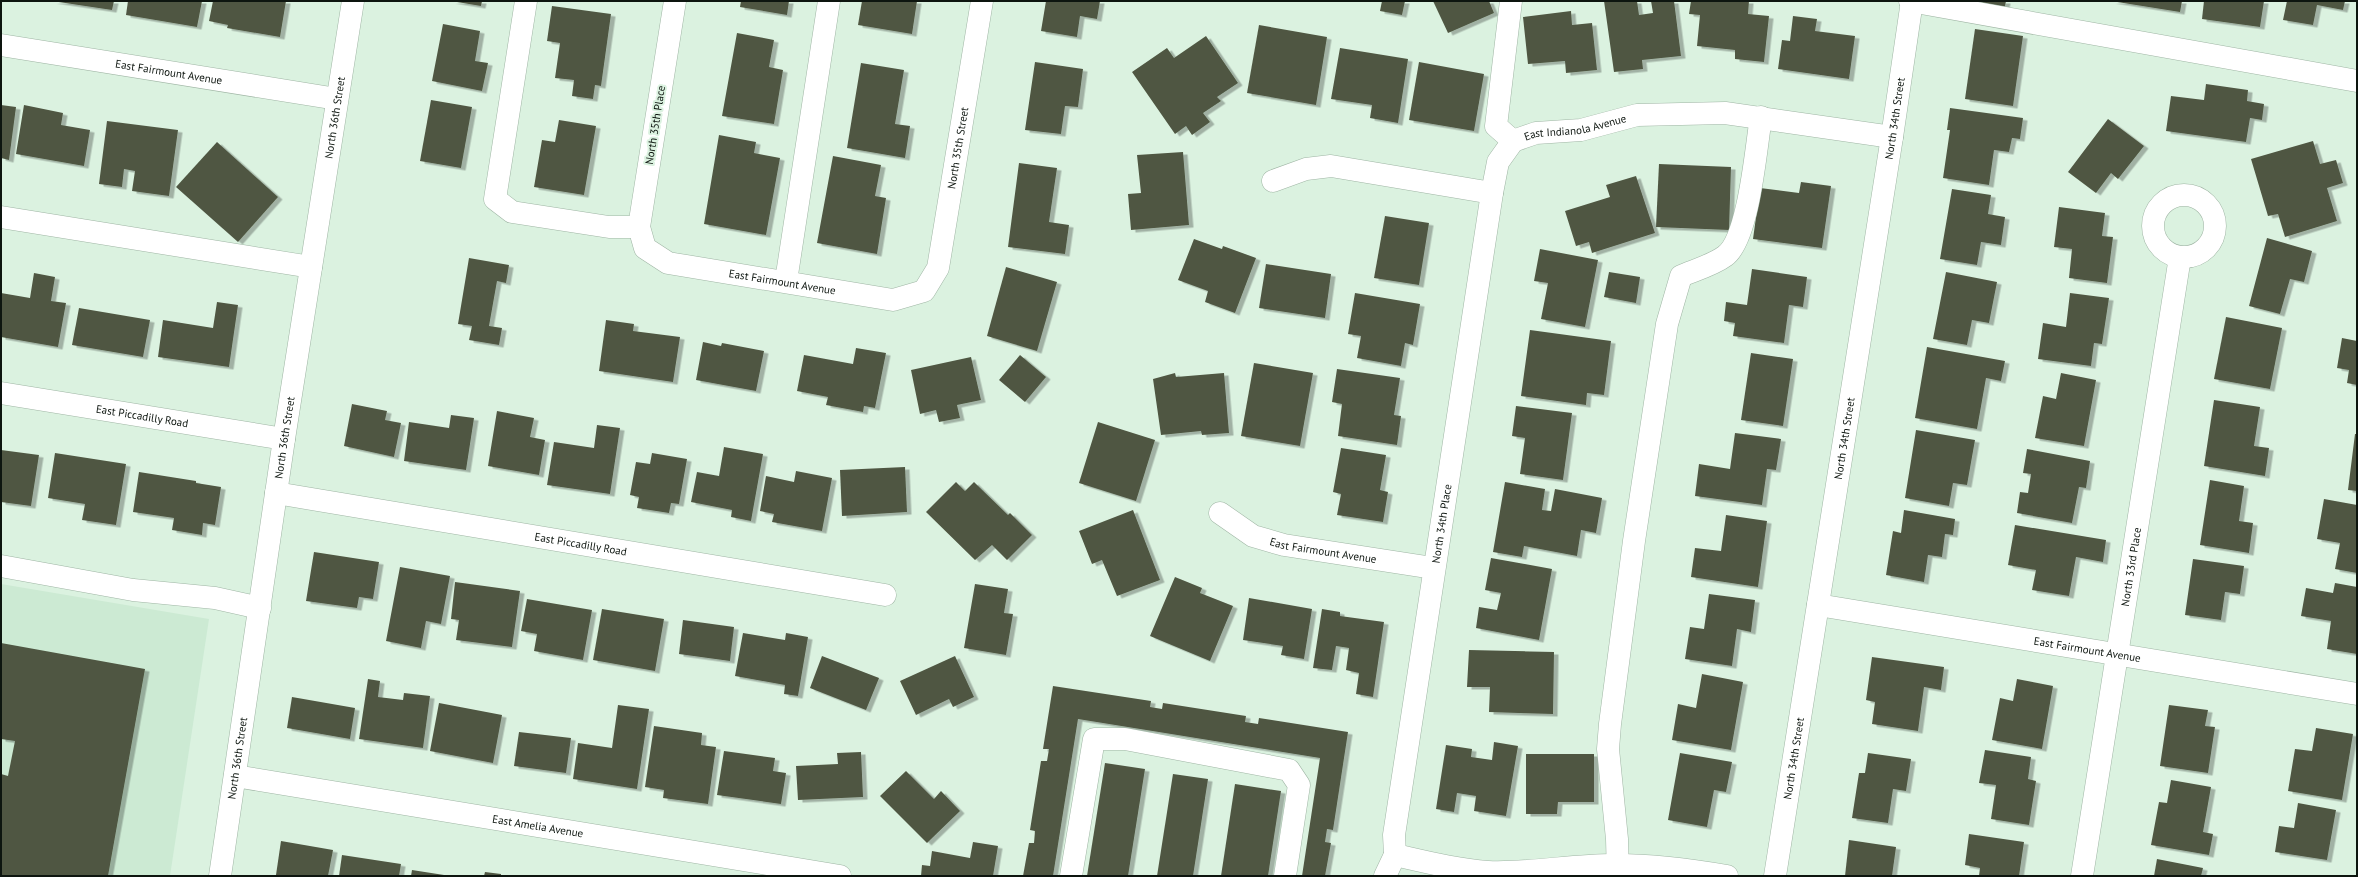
<svg xmlns="http://www.w3.org/2000/svg" width="2358" height="877" viewBox="0 0 2358 877" font-family="'PT Sans',sans-serif">
	<defs>
		<filter id="shadow"><feDropShadow dx="4.5" dy="2.5" stdDeviation="0" flood-color="#0004"/></filter>
	</defs>
	<rect width="100%" height="100%" fill="#dbf2e0"/>
	<polygon fill="#ccead3" points="1,584 209,619 170,876 1,876"/>
	<g fill="#4f5742" filter="url(#shadow)">
		<polygon points="52,1 114,1 112,10"/>
		<polygon points="128,1 202,1 197,27 126,15"/>
		<polygon points="213,1 286,1 280,37 227,28 228,25 209,21"/>
		<polygon points="451,1 482,1 481,6"/>
		<polygon points="741,1 789,1 787,15 740,7"/>
		<polygon points="862,1 917,1 912,34 858,25"/>
		<polygon points="1046,1 1100,1 1097,19 1080,16 1077,37 1041,31"/>
		<polygon points="1382,1 1405,1 1402,15 1380,11"/>
		<polygon points="1433,1 1489,1 1494,13 1448,33"/>
		<polygon points="1604,1 1637,1 1639,15 1653,13 1651,1 1674,1 1681,56 1642,60 1643,69 1614,72"/>
		<polygon points="1691,1 1749,1 1748,14 1769,16 1764,62 1735,59 1735,50 1697,46 1700,15 1689,14"/>
		<polygon points="1961,1 2006,1 2004,11"/>
		<polygon points="2111,1 2182,1 2180,12"/>
		<polygon points="2204,1 2264,1 2260,27 2202,19"/>
		<polygon points="2287,1 2345,1 2343,10 2317,5 2313,25 2283,20"/>
		<polygon points="552,6 611,14 601,86 595,85 593,99 572,96 574,80 555,78 560,43 547,41"/>
		<polygon points="1571,11 1572,25 1592,23 1597,70 1566,73 1565,61 1528,64 1523,17"/>
		<polygon points="1793,16 1817,19 1815,31 1855,36 1849,79 1778,69 1782,40 1790,41"/>
		<polygon points="443,24 480,31 475,61 488,63 482,91 432,81"/>
		<polygon points="1259,25 1327,37 1316,105 1247,93"/>
		<polygon points="1975,29 2023,36 2013,106 1965,99"/>
		<polygon points="737,33 774,40 769,67 783,70 774,124 722,116"/>
		<polygon points="1206,36 1238,83 1217,97 1221,101 1203,113 1210,122 1192,135 1186,126 1175,134 1132,72 1167,48 1174,58"/>
		<polygon points="1340,48 1408,59 1398,123 1370,118 1372,105 1331,99"/>
		<polygon points="1035,62 1083,69 1078,107 1065,106 1061,134 1025,130"/>
		<polygon points="1419,62 1484,74 1474,131 1409,120"/>
		<polygon points="861,63 904,70 895,124 910,126 905,158 847,148"/>
		<polygon points="2206,84 2248,90 2247,101 2264,104 2262,120 2250,118 2246,142 2166,131 2171,96 2204,100"/>
		<polygon points="431,100 472,107 461,168 420,161"/>
		<polygon points="1,105 16,107 9,160 1,158"/>
		<polygon points="24,105 63,113 61,125 90,130 84,166 16,154"/>
		<polygon points="1950,108 2023,118 2020,139 2012,138 2009,152 1994,150 1989,185 1943,178 1950,130 1947,130"/>
		<polygon points="2108,119 2144,146 2118,179 2111,173 2096,193 2068,172"/>
		<polygon points="559,120 596,126 584,195 534,187 542,140 555,142"/>
		<polygon points="107,121 178,130 169,196 132,191 135,171 124,169 122,187 99,184"/>
		<polygon points="719,135 756,142 754,153 780,158 766,235 704,224"/>
		<polygon points="2313,141 2320,164 2336,160 2343,183 2327,188 2337,221 2285,237 2278,214 2268,216 2251,159"/>
		<polygon points="217,142 278,197 238,242 176,187"/>
		<polygon points="1183,152 1189,225 1131,230 1128,194 1141,193 1137,155"/>
		<polygon points="833,156 881,165 875,196 886,198 877,254 817,243"/>
		<polygon points="1019,163 1057,168 1049,222 1069,225 1065,254 1008,247"/>
		<polygon points="1659,164 1731,167 1729,230 1656,227"/>
		<polygon points="1636,176 1655,233 1592,253 1589,242 1576,246 1565,211 1610,197 1606,185"/>
		<polygon points="1801,182 1831,186 1822,248 1753,239 1760,188 1799,193"/>
		<polygon points="1952,189 1991,195 1988,214 2005,217 2001,245 1981,242 1977,265 1940,259"/>
		<polygon points="2059,207 2105,213 2102,236 2113,237 2107,283 2069,278 2072,249 2054,247"/>
		<polygon points="1385,216 1429,223 1419,285 1374,278"/>
		<polygon points="2267,238 2312,251 2304,282 2290,279 2280,314 2249,306"/>
		<polygon points="1194,239 1222,249 1223,246 1256,258 1235,313 1205,302 1208,291 1178,280"/>
		<polygon points="1540,249 1598,260 1585,327 1541,319 1548,283 1534,281"/>
		<polygon points="469,258 509,265 506,283 497,281 489,326 502,328 499,345 469,340 472,326 458,324"/>
		<polygon points="1266,264 1331,274 1325,318 1259,308"/>
		<polygon points="1006,267 1057,282 1037,351 987,336"/>
		<polygon points="1752,269 1807,277 1803,307 1789,305 1784,343 1733,336 1735,323 1724,321 1726,302 1747,305"/>
		<polygon points="1609,272 1640,277 1636,303 1604,297"/>
		<polygon points="1946,272 1997,282 1989,323 1972,320 1967,345 1933,339"/>
		<polygon points="34,273 55,277 51,301 66,303 58,347 1,337 1,293 30,298"/>
		<polygon points="1355,293 1420,304 1413,345 1405,343 1401,366 1357,358 1361,336 1348,334"/>
		<polygon points="2070,293 2109,298 2102,344 2094,343 2091,366 2038,359 2043,323 2066,327"/>
		<polygon points="217,302 238,305 229,367 158,357 163,320 213,328"/>
		<polygon points="79,308 150,320 143,357 72,345"/>
		<polygon points="2226,317 2282,328 2270,389 2214,379"/>
		<polygon points="606,320 634,324 633,331 680,337 673,382 599,371"/>
		<polygon points="1530,330 1611,341 1604,395 1587,393 1586,405 1521,396"/>
		<polygon points="2342,338 2357,341 2357,385 2347,383 2349,370 2337,368"/>
		<polygon points="703,342 721,346 722,343 764,351 756,391 696,380"/>
		<polygon points="1927,347 2005,361 2001,381 1986,378 1977,429 1915,418"/>
		<polygon points="856,348 886,353 875,408 864,406 863,412 826,405 828,397 797,391 804,355 853,364"/>
		<polygon points="1751,353 1793,359 1783,426 1741,420"/>
		<polygon points="1020,355 1046,377 1025,402 999,380"/>
		<polygon points="971,357 981,400 957,405 960,418 939,422 936,410 920,414 911,370"/>
		<polygon points="1254,363 1313,373 1300,446 1241,436"/>
		<polygon points="1337,369 1400,378 1394,415 1401,416 1397,445 1338,436 1342,404 1332,402"/>
		<polygon points="1175,373 1176,377 1224,373 1229,433 1202,435 1201,431 1161,435 1153,379"/>
		<polygon points="2061,373 2096,380 2084,446 2035,438 2043,396 2056,399"/>
		<polygon points="2214,400 2260,407 2254,446 2269,448 2265,476 2204,466"/>
		<polygon points="352,404 387,411 385,420 401,423 394,457 344,446"/>
		<polygon points="1516,406 1572,413 1563,480 1520,474 1525,438 1512,436"/>
		<polygon points="497,411 534,418 530,437 545,440 539,475 488,466"/>
		<polygon points="451,415 474,418 466,470 404,461 409,422 449,428"/>
		<polygon points="1098,422 1155,440 1136,501 1079,483"/>
		<polygon points="597,425 620,428 610,494 547,485 554,442 594,448"/>
		<polygon points="1916,430 1975,440 1967,485 1953,483 1949,506 1905,498"/>
		<polygon points="1735,433 1781,439 1776,470 1767,469 1762,505 1695,496 1699,464 1730,469"/>
		<polygon points="2355,434 2357,434 2357,491 2348,490"/>
		<polygon points="724,447 763,454 751,521 731,517 732,510 691,502 697,472 719,476"/>
		<polygon points="1341,448 1386,455 1380,490 1388,492 1383,522 1337,515 1341,494 1333,492"/>
		<polygon points="2027,449 2090,461 2086,488 2079,487 2072,523 2017,513 2020,492 2028,493 2031,474 2023,473"/>
		<polygon points="1,450 39,455 31,506 1,502"/>
		<polygon points="55,453 126,464 116,525 82,520 85,504 48,498"/>
		<polygon points="652,453 687,459 679,504 671,503 669,513 637,508 639,497 630,495 636,462 650,464"/>
		<polygon points="905,467 907,512 842,516 840,470"/>
		<polygon points="796,471 832,478 822,531 772,522 774,514 760,511 766,476 794,482"/>
		<polygon points="139,472 196,481 196,483 221,487 215,525 203,523 202,535 172,530 174,518 133,512"/>
		<polygon points="2210,480 2244,486 2239,521 2253,523 2249,553 2200,545"/>
		<polygon points="956,482 965,491 974,482 1008,515 1010,513 1032,535 1007,560 992,545 975,560 926,512"/>
		<polygon points="1505,482 1545,489 1542,510 1551,511 1555,489 1602,498 1596,533 1581,530 1577,556 1524,546 1522,557 1493,552"/>
		<polygon points="2324,499 2357,505 2357,573 2335,569 2340,543 2317,539"/>
		<polygon points="1133,510 1160,580 1117,596 1102,560 1092,564 1079,531"/>
		<polygon points="1904,510 1955,519 1953,535 1945,534 1942,557 1928,555 1924,582 1886,575 1893,531 1901,533"/>
		<polygon points="1726,515 1767,521 1758,587 1691,577 1695,548 1721,551"/>
		<polygon points="2015,525 2106,540 2103,562 2076,557 2069,596 2032,590 2036,570 2008,565"/>
		<polygon points="314,552 379,562 373,599 359,597 357,608 306,601"/>
		<polygon points="1491,558 1552,569 1539,640 1476,628 1479,607 1497,610 1501,593 1485,590"/>
		<polygon points="2193,559 2244,566 2240,594 2225,592 2221,620 2185,615"/>
		<polygon points="400,567 450,576 441,624 426,621 421,648 386,641"/>
		<polygon points="1175,577 1202,588 1200,593 1233,606 1210,661 1150,636"/>
		<polygon points="455,582 520,591 512,647 456,640 459,620 451,619"/>
		<polygon points="2335,583 2357,587 2357,654 2327,649 2331,621 2301,616 2306,588 2333,593"/>
		<polygon points="975,584 1008,589 1004,613 1013,614 1006,655 964,648"/>
		<polygon points="1709,594 1755,600 1751,632 1737,629 1732,666 1685,659 1690,627 1704,629"/>
		<polygon points="1249,598 1312,609 1304,659 1281,655 1283,646 1243,640"/>
		<polygon points="527,599 592,610 583,660 534,651 537,634 521,631"/>
		<polygon points="602,609 664,619 655,671 593,660"/>
		<polygon points="1322,609 1340,612 1340,616 1384,622 1373,697 1356,694 1359,673 1346,670 1349,648 1336,646 1332,670 1313,668"/>
		<polygon points="683,620 734,627 730,661 679,654"/>
		<polygon points="743,633 785,640 786,633 808,637 798,696 784,694 785,685 735,676"/>
		<polygon points="1,643 145,669 108,876 1,876 1,774 8,776 15,741 1,739"/>
		<polygon points="1469,650 1554,652 1553,714 1489,712 1490,687 1467,687"/>
		<polygon points="822,656 879,678 866,710 810,688"/>
		<polygon points="955,656 974,697 953,707 949,699 916,715 900,681"/>
		<polygon points="1872,657 1944,667 1941,690 1924,687 1918,731 1872,724 1875,702 1866,700"/>
		<polygon points="1702,674 1743,682 1731,750 1672,740 1678,704 1696,708"/>
		<polygon points="368,679 380,681 378,697 403,700 404,693 430,696 423,748 359,739"/>
		<polygon points="2017,679 2053,686 2042,749 1992,740 2000,698 2013,701"/>
		<polygon points="1053,686 1151,701 1150,707 1162,709 1163,703 1246,716 1245,722 1258,724 1259,718 1348,732 1333,830 1327,829 1325,842 1331,843 1325,876 1302,876 1320,758 1078,719 1053,876 1023,876 1029,843 1034,843 1035,831 1030,830 1041,761 1047,761 1049,749 1043,749"/>
		<polygon points="292,697 355,708 350,739 287,728"/>
		<polygon points="439,703 502,715 493,763 430,751"/>
		<polygon points="618,705 649,709 637,789 573,779 578,743 612,748"/>
		<polygon points="2169,705 2208,710 2205,726 2215,727 2208,773 2160,766"/>
		<polygon points="654,726 702,733 701,745 716,747 708,804 663,798 664,790 645,787"/>
		<polygon points="2316,728 2353,734 2342,800 2288,791 2295,749 2312,751"/>
		<polygon points="519,732 571,738 566,773 514,766"/>
		<polygon points="1494,742 1518,746 1506,816 1474,811 1476,796 1457,793 1454,812 1436,809 1446,745 1472,749 1471,757 1492,760"/>
		<polygon points="1985,750 2031,757 2028,779 2036,781 2029,825 1991,819 1996,785 1979,783"/>
		<polygon points="724,751 775,758 773,771 786,773 781,804 717,795"/>
		<polygon points="861,752 863,797 798,800 796,766 838,764 837,753"/>
		<polygon points="1680,753 1732,762 1726,792 1714,790 1707,827 1668,820"/>
		<polygon points="1868,753 1911,759 1906,791 1893,789 1888,823 1852,818 1859,773 1865,773"/>
		<polygon points="1526,754 1594,754 1594,802 1558,802 1557,814 1526,814"/>
		<polygon points="1105,763 1145,769 1128,876 1087,876"/>
		<polygon points="906,771 934,799 941,791 960,811 927,843 880,796"/>
		<polygon points="1173,774 1208,779 1193,876 1157,876"/>
		<polygon points="2171,780 2211,787 2203,832 2213,834 2209,855 2151,845 2159,802 2167,803"/>
		<polygon points="1235,784 1281,791 1268,876 1221,876"/>
		<polygon points="2298,803 2336,810 2327,860 2275,852 2279,826 2294,828"/>
		<polygon points="1969,834 2024,842 2019,876 1979,876 1980,868 1965,865"/>
		<polygon points="1849,840 1896,847 1892,876 1845,876"/>
		<polygon points="281,841 333,850 328,876 276,875"/>
		<polygon points="973,842 998,846 993,876 921,876 922,865 930,866 932,851 970,858"/>
		<polygon points="342,855 401,864 399,876 339,876"/>
		<polygon points="2157,859 2203,868 2201,876 2154,876"/>
		<polygon points="412,870 444,875 444,876 411,876"/>
		<polygon points="485,872 501,874 501,876 484,876"/>
	</g>
	<g fill="none" stroke-linecap="round" stroke-linejoin="round">
		<defs>
			<g id="minor">
				<polyline points="526,1 495,199 512,212 609,227 639,227"/>
				<path id="s1" d="M 675,1 L 639,227 L 645,248 L 668,263 L 893,300 L 924,291 L 938,268 L 982,1"/>
				<polyline points="1511,1 1496,126 1513,141"/>
				<polyline points="1910,1 2357,81"/>
				<path id="s2" d="M 1,45 L 337,99"/>
				<path id="s3" d="M 1273,181 L 1306,169 L 1331,166 L 1492,193 L 1498,162 L 1513,141 L 1536,133 L 1581,130 L 1637,115 L 1725,113 L 1892,137"/>
				<circle cx="2184" cy="226" r="31"/>
				<polyline points="1,217 311,267"/>
				<polyline points="786,281 829,1"/>
				<path id="s4" d="M 1,393 L 284,439"/>
				<path id="s5" d="M 276,493 L 885,595"/>
				<path id="s6" d="M 1220,513 L 1253,536 L 1284,545 L 1433,568"/>
				<polyline points="1,566 133,590 215,598 260,608"/>
				<path id="s7" d="M 1818,605 L 2357,694"/>
				<path id="s8" d="M 235,776 L 840,876"/>
				<path id="s9" d="M 1395,855 L 1394,835 L 1492,193"/>
				<path d="M 1395,855 C 1426,862 1457,870 1488,872 C 1532,874 1575,864 1618,865 C 1655,865 1691,870 1727,876"/>
				<polyline points="1071,876 1094,739 1125,739 1289,770 1299,785 1285,876"/>
				<polyline points="1385,876 1395,855"/>
				<path d="M 1618,876 L 1617,839 L 1608,749 L 1610,724 L 1634,541 L 1667,324 L 1681,276 C 1695,270 1713,265 1725,256 C 1749,239 1756,147 1761,117"/>
				<path id="s10" d="M 1775,876 L 1892,137 L 1912,1"/>
				<path id="s11" d="M 2082,876 L 2180,257"/>
			</g>
			<g id="major">
				<path id="s12" d="M 220,876 L 284,439 L 353,1"/>
			</g>
		</defs>
		<use href="#minor" stroke="#9fb5a4" stroke-width="23"/>
		<use href="#major" stroke="#9fb5a4" stroke-width="23"/>
		<use href="#minor" stroke="#fff" stroke-width="22"/>
		<use href="#major" stroke="#fff" stroke-width="22"/>
	</g>
	<g text-anchor="middle" dominant-baseline="central" stroke-width="4" stroke-linejoin="round" paint-order="stroke">
		<g font-size="11" fill="#0d150f" stroke="#dbf2e0">
			<text stroke="none"><textPath href="#s2" startOffset="170">East Fairmount Avenue</textPath></text>
			<text stroke="none"><textPath href="#s12" startOffset="767">North 36th Street</textPath></text>
			<text stroke="none"><textPath href="#s10" startOffset="767">North 34th Street</textPath></text>
			<text transform="translate(655 125) rotate(-81)">North 35th Place</text>
			<text stroke="none"><textPath href="#s3" startOffset="345">East Indianola Avenue</textPath></text>
			<text stroke="none"><textPath href="#s1" startOffset="687">North 35th Street</textPath></text>
			<text stroke="none"><textPath href="#s1" startOffset="394">East Fairmount Avenue</textPath></text>
			<text stroke="none"><textPath href="#s4" startOffset="143">East Piccadilly Road</textPath></text>
			<text stroke="none"><textPath href="#s12" startOffset="443">North 36th Street</textPath></text>
			<text stroke="none"><textPath href="#s10" startOffset="443">North 34th Street</textPath></text>
			<text stroke="none"><textPath href="#s9" startOffset="335">North 34th Place</textPath></text>
			<text stroke="none"><textPath href="#s5" startOffset="309">East Piccadilly Road</textPath></text>
			<text stroke="none"><textPath href="#s6" startOffset="112">East Fairmount Avenue</textPath></text>
			<text stroke="none"><textPath href="#s11" startOffset="313">North 33rd Place</textPath></text>
			<text stroke="none"><textPath href="#s7" startOffset="273">East Fairmount Avenue</textPath></text>
			<text stroke="none"><textPath href="#s12" startOffset="119">North 36th Street</textPath></text>
			<text stroke="none"><textPath href="#s10" startOffset="119">North 34th Street</textPath></text>
			<text stroke="none"><textPath href="#s8" startOffset="307">East Amelia Avenue</textPath></text>
		</g>
	</g>
	<rect width="2358" height="877" fill="none" stroke="#0d150f" stroke-width="4"/>
</svg>
